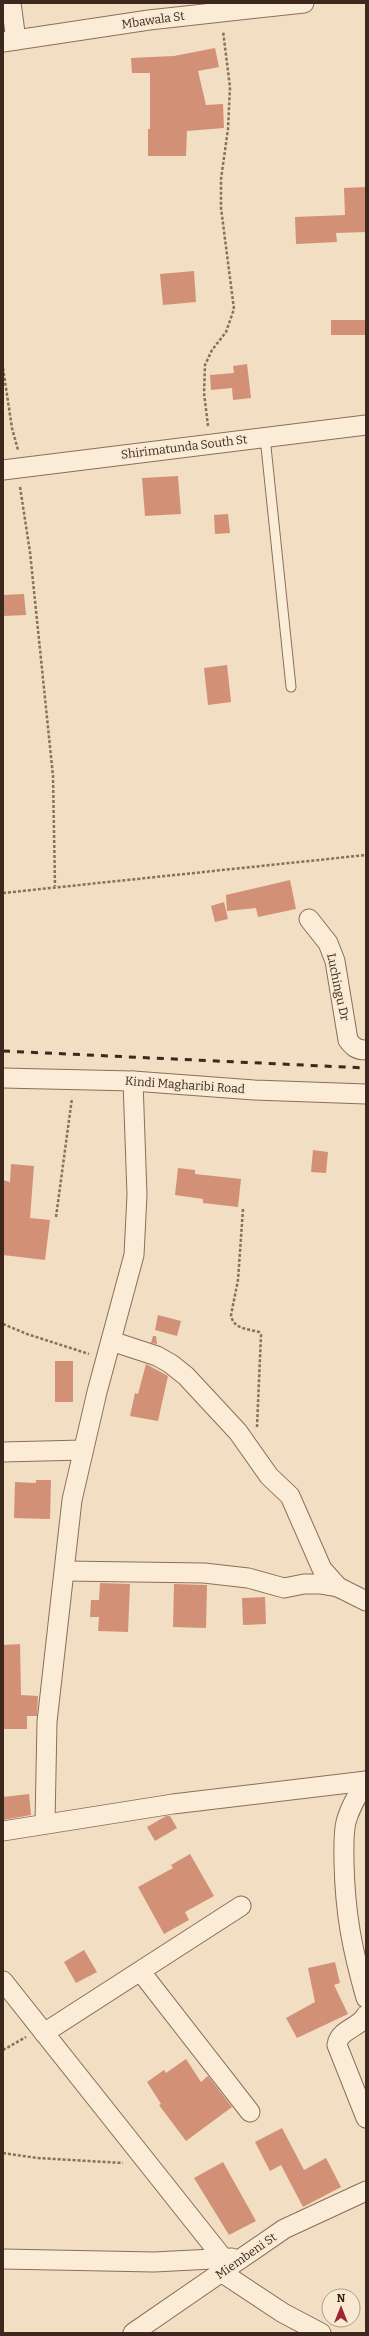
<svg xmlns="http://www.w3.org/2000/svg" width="369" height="2336" viewBox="0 0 369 2336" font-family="Bitter,serif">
	<rect width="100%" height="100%" fill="#f1dec3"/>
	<g fill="#d29176">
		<polygon points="215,48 219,67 198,71 206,105 223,104 224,128 187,131 186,156 148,156 148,129 150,129 150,73 132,73 131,58 174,56"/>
		<polygon points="366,187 366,232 336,233 337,242 296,244 295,217 345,215 344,188"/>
		<polygon points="194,271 196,302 163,305 160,274"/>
		<rect x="331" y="320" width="35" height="15"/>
		<polygon points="247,364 251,398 233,400 232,388 211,390 210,375 234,373 233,366"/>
		<polygon points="178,476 181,514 145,516 142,478"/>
		<polygon points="228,514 230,533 215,534 214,515"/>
		<polygon points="24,594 26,615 3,616 3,595"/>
		<polygon points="227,665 231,702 208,705 204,668"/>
		<polygon points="290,880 296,909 258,917 256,908 227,911 226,895"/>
		<polygon points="224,902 228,919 215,922 211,906"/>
		<polygon points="313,1150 328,1152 326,1173 311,1172"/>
		<polygon points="11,1164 34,1166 30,1218 50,1220 45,1260 3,1255 3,1180 10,1182"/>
		<polygon points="178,1168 195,1170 195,1174 241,1179 238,1207 203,1203 203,1199 175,1195"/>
		<polygon points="158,1315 181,1321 177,1336 155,1330"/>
		<polygon points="153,1336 156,1336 157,1344 151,1343"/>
		<rect x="55" y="1361" width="18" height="41"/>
		<polygon points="146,1364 168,1376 158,1421 130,1416 135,1393 138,1394"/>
		<polygon points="36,1480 51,1480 50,1519 14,1518 15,1482 36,1483"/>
		<polygon points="100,1583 130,1584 128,1632 98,1631 99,1617 90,1617 91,1600 99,1600"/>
		<polygon points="174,1584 207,1585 206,1628 173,1627"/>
		<polygon points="265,1597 266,1624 243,1625 242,1598"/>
		<polygon points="20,1644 21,1695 38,1696 37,1716 27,1716 27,1729 3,1729 3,1645"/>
		<polygon points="29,1794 31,1815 3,1820 3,1797"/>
		<polygon points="166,1816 170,1816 177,1828 155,1841 147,1827"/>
		<polygon points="190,1854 214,1896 185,1912 189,1920 164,1934 138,1887 173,1868 171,1865"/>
		<polygon points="84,1950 97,1972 76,1983 64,1962"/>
		<polygon points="335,1962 340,1983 334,1985 348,2014 297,2038 286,2018 315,2002 308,1968"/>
		<polygon points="186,2059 201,2082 208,2076 232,2107 186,2141 159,2105 161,2104 147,2082 164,2070 166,2073"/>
		<polygon points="282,2128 304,2170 326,2158 341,2187 303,2207 281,2165 270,2171 255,2142"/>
		<polygon points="223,2162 256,2221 229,2235 194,2178"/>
	</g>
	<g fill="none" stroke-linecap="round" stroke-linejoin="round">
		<defs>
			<polyline id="service" points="265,437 291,687"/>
			<g id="minor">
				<polyline points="11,3 16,40"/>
				<polyline points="3,42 149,20 304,3"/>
				<polyline points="3,470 366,425"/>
				<path d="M 309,919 L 328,943 L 335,961 L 348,1040 C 353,1047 357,1050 366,1050"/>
				<polyline points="3,1078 133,1081 254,1090 366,1094"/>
				<polyline points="111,1341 157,1356 171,1364 186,1376 238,1432 269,1476 290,1496 322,1569 338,1587"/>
				<polyline points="3,1452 83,1450"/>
				<polyline points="65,1571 204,1573 248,1578 284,1588 304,1584 320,1584 338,1587 366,1601"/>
				<path d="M 366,1781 C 358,1794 350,1807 346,1822 C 343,1835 344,1849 344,1862 C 345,1913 352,1949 366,1998"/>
				<polyline points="45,1823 47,1722 72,1500 97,1392 134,1255 137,1195 133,1081"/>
				<polyline points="3,1831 173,1804 366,1781"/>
				<polyline points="141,1972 250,2112"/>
				<polyline points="3,1981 223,2258"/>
				<path d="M 366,2015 C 360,2028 339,2029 337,2045 L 366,2118"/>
				<polyline points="44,2033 241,1906"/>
				<polyline points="3,2259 154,2262 232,2258"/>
				<polyline points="221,2272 283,2313 321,2333"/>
				<polyline points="133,2333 284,2229 366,2191"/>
			</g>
		</defs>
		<use href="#service" stroke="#8d6e58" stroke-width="11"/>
		<use href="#minor" stroke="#8d6e58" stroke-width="21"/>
		<g stroke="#8d6e58" stroke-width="2.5" stroke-dasharray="3 2" stroke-linecap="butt">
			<polyline points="3,368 12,428 18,450"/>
			<polyline points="208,426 204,393 205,365 212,350 226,332 234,309 221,208 221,179 228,129 230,87 223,31"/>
			<polyline points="20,487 30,552 53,776 55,886"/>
			<polyline points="3,893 366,855"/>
			<path d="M 243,1209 L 238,1280 L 231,1315 C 233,1329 248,1329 259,1332 L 261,1335 L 257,1427"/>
			<polyline points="56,1217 72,1098"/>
			<polyline points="3,1324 27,1334 89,1354"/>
			<polyline points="3,2050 26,2037"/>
			<polyline points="3,2153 37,2158 123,2163"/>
		</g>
		<use href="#service" stroke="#fbecd7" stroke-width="9"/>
		<use href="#minor" stroke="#fbecd7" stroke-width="19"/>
		<polyline stroke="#3c281d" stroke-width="3" stroke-dasharray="7 7" stroke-linecap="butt" points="3,1051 366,1068"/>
	</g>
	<g text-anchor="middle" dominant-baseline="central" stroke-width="4" stroke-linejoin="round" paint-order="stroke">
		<g font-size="12" fill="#3c281d" stroke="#f8e9d3">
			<text transform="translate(153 20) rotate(-8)">Mbawala St</text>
			<text transform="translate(184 447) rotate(-7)">Shirimatunda South St</text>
			<text transform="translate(338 987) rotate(78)">Luchingu Dr</text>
			<text transform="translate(185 1085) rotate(4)">Kindi Magharibi Road</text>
			<text transform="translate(246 2256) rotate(-35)">Miembeni St</text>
		</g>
	</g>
	<rect width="369" height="2336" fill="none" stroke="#3c281d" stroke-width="8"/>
	<g transform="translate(341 2308)"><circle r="19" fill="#f8e9d3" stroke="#ad9c8a"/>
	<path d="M0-3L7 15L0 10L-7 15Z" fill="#a02434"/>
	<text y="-6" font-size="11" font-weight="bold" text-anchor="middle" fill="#3c281d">N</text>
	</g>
</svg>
